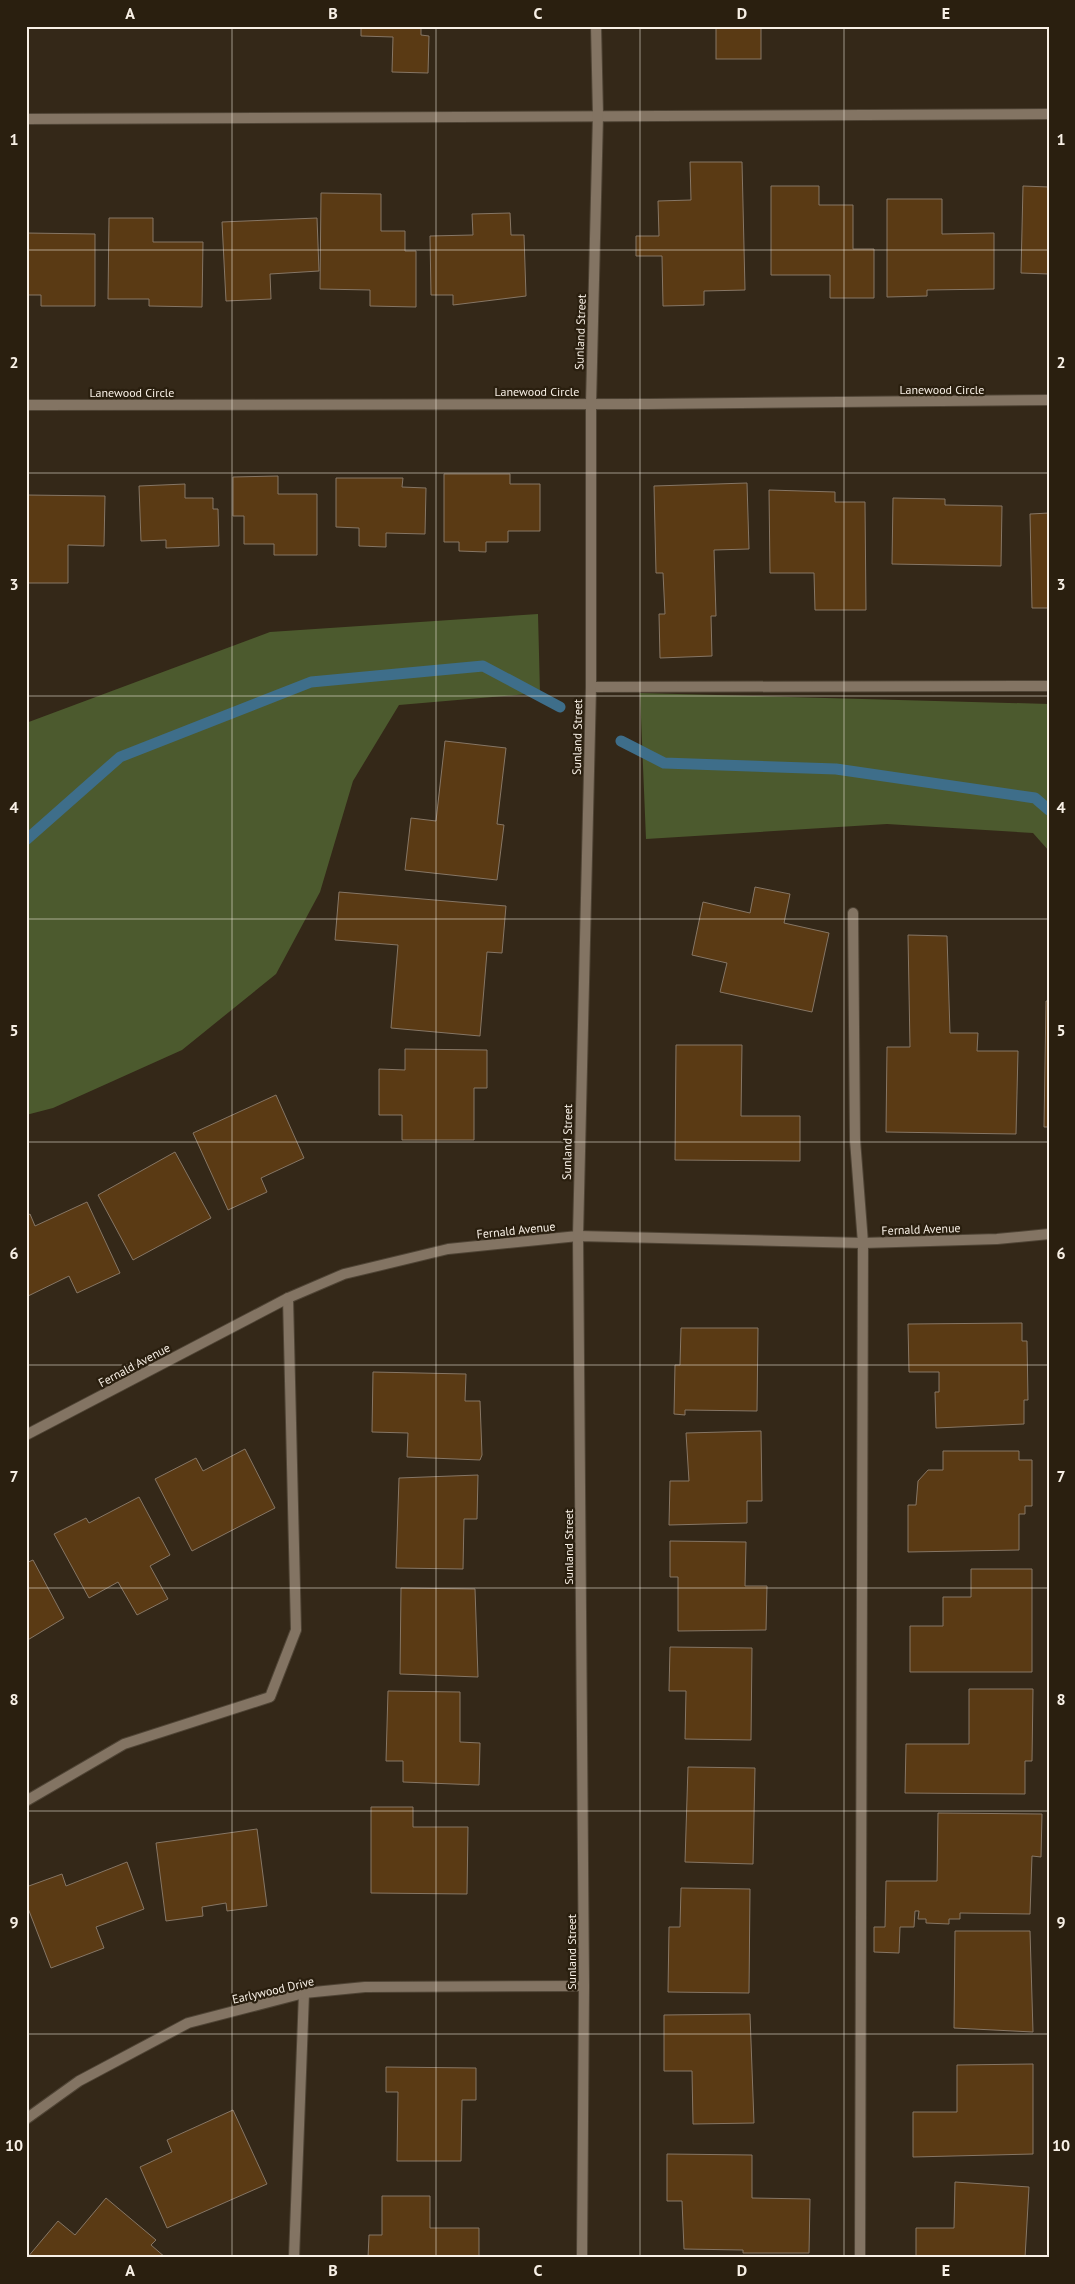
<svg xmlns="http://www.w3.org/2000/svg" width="1075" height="2284" viewBox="0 0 1075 2284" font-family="'PT Sans',sans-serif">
	<rect width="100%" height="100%" fill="#342818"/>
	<g fill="#4c5a2e">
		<polygon points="538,614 540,693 399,705 353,781 320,892 276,974 182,1050 53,1108 26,1115 26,723 270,632"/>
		<polygon points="640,693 1049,704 1049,851 1033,833 887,824 646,839"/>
	</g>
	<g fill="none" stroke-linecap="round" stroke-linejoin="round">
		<g stroke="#3e6e8a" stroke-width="11">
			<polyline points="621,741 664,763 836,769 1035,798 1049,810"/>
			<polyline points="26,840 120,757 311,682 483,666 560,707"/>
		</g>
	</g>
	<g fill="#5a3a14" stroke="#867665">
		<polygon points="361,26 421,26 421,35 429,36 428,73 392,72 393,37 361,36"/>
		<rect x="716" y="26" width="45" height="33"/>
		<polygon points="690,162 742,162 745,290 704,291 704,305 663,306 662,256 636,256 636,236 659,236 658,201 691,200"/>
		<polygon points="771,186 819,186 819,205 853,205 853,249 874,249 874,298 830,298 830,275 771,275"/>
		<polygon points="1023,186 1049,187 1049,274 1021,273"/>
		<polygon points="321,193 381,194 381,231 405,231 405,251 416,251 416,307 370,306 370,290 320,289"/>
		<polygon points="887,199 942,199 942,234 994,233 994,289 927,290 927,296 887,297"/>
		<polygon points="510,213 511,235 524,235 526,296 453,305 453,295 431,295 430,236 473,235 472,214"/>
		<polygon points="109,218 153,218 153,242 203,242 202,307 149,306 149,299 108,299"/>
		<polygon points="317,218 319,271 270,274 271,299 226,301 222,222"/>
		<polygon points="26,233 95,234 95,306 41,306 41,295 26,295"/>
		<polygon points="444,474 510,474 510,484 540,484 540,531 508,531 508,542 486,542 486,552 459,551 459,542 444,542"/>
		<polygon points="278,476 278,494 317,494 317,555 274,555 274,544 244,544 244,516 233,516 233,477"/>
		<polygon points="336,478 403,478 402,487 426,488 425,534 386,533 386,547 359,546 359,528 336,527"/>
		<polygon points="747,483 749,549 714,550 716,616 711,616 712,656 660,658 659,614 665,614 663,573 656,573 654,486"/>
		<polygon points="185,484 185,498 213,498 213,509 218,509 219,546 166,548 166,540 141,541 139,486"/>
		<polygon points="769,490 835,492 835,502 865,502 866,610 815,610 814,573 770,573"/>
		<polygon points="26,495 105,496 104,546 68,545 68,583 26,583"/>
		<polygon points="893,498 945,499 945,505 1002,506 1001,566 892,564"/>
		<polygon points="1049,513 1049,608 1032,608 1030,514"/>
		<polygon points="445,741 506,748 497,824 504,825 497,880 405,870 411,818 436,821"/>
		<polygon points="755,887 790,894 784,923 829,933 812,1012 720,992 727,963 692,955 703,902 750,913"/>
		<polygon points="339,892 506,906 502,953 487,952 480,1036 391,1028 398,945 335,940"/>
		<polygon points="908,935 947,936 950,1033 978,1033 977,1051 1018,1051 1016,1134 886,1132 887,1047 910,1047"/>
		<polygon points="1046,1001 1049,1001 1049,1127 1044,1127"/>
		<polygon points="676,1045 742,1045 741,1116 800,1116 800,1161 675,1160"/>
		<polygon points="405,1049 487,1050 487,1088 474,1088 474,1140 402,1140 402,1115 379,1115 379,1069 405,1070"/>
		<polygon points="276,1095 304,1158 261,1178 267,1192 228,1210 193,1133"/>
		<polygon points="175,1152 211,1218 133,1260 98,1195"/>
		<polygon points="87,1202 120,1273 77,1293 69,1276 26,1297 26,1216 30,1214 35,1226"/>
		<polygon points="1022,1323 1022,1341 1027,1341 1028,1400 1024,1400 1024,1424 936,1428 935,1392 939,1392 939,1372 909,1372 908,1324"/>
		<polygon points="681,1328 758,1328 757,1411 685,1410 685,1415 674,1414 675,1365 680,1365"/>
		<polygon points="373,1372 466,1374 465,1401 480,1401 482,1455 480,1460 407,1457 408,1433 372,1432"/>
		<polygon points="761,1431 762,1501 747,1501 747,1523 669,1525 670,1481 689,1481 686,1433"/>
		<polygon points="245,1449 275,1508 192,1551 155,1479 196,1458 203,1471"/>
		<polygon points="943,1451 1019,1451 1019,1460 1032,1460 1032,1506 1025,1506 1025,1514 1019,1514 1019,1550 908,1552 908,1505 916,1505 918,1481 928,1470 943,1470"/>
		<polygon points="478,1475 477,1519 464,1519 463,1569 396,1568 399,1478"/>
		<polygon points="139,1497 170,1555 150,1566 168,1599 137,1615 118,1582 89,1598 54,1534 86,1518 89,1523"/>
		<polygon points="670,1541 746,1542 745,1586 767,1586 766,1630 678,1631 678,1577 670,1577"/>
		<polygon points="33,1560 64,1618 26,1641 26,1563"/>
		<polygon points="971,1569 1032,1569 1032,1672 910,1672 910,1626 943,1626 943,1597 971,1597"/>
		<polygon points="401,1588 475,1589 478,1677 400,1674"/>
		<polygon points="670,1647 752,1648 751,1740 685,1739 686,1691 669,1691"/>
		<polygon points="969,1689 1033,1689 1032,1761 1025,1761 1025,1794 905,1793 906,1744 969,1744"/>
		<polygon points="388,1691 460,1692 460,1742 480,1743 479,1785 403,1782 403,1761 386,1761"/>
		<polygon points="688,1767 755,1768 753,1864 685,1862"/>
		<polygon points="371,1807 413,1807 413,1827 468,1827 467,1894 371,1893"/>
		<polygon points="938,1813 1042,1814 1041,1857 1032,1856 1030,1914 960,1913 960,1919 949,1919 949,1924 926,1923 926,1919 918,1919 919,1911 915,1911 914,1927 900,1927 899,1953 874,1952 874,1927 885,1927 886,1881 937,1881"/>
		<polygon points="257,1829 267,1906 227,1911 226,1903 202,1907 203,1916 166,1921 156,1843"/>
		<polygon points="127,1862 144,1909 96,1927 104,1948 51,1968 26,1903 26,1887 62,1874 66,1886"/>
		<polygon points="681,1888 750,1889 749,1993 668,1992 669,1927 680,1927"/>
		<polygon points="955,1931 1030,1931 1033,2032 954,2028"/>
		<polygon points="750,2014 754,2123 693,2124 692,2071 664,2071 664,2015"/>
		<polygon points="1033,2064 1033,2154 913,2157 913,2112 957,2112 957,2065"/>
		<polygon points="386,2067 476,2068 476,2100 462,2100 461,2161 397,2161 398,2092 386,2092"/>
		<polygon points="233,2110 267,2184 167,2228 140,2167 172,2152 167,2140"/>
		<polygon points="667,2154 752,2155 752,2198 810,2199 809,2253 743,2253 743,2250 684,2249 682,2201 667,2201"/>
		<polygon points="955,2182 1029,2187 1025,2258 916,2258 916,2228 954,2228"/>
		<polygon points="382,2196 430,2196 430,2228 479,2228 479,2258 368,2258 369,2235 382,2235"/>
		<polygon points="106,2198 156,2240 151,2245 166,2258 27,2258 58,2221 75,2235"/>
	</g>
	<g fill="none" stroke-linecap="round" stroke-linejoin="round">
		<defs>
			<g id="lane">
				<polyline points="26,119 1049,114"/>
				<polyline points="591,687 1049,686"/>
				<polyline points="853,913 855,1140 863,1243 860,2258"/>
				<polyline points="26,1801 124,1744 270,1697 296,1630 288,1298"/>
				<polyline points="294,2258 304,1993"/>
			</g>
			<g id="street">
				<polyline points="26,405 649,404 1049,400"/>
				<polyline points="26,1435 288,1298 344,1274 448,1249 578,1236 863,1243 997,1239 1049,1234"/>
				<polyline points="26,2119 79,2081 188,2023 304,1993 365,1987 584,1986"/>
				<polyline points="582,2258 584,1986 578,1236 591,687 591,404 598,115 596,26"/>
			</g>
		</defs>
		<use href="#lane" stroke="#4f4435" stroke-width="12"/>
		<use href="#street" stroke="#4f4435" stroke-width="12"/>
		<use href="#lane" stroke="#837463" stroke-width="10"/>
		<use href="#street" stroke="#837463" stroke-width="10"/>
	</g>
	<path fill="none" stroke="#f8f0e6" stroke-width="1" stroke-opacity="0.55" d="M 232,26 L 232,2258M 436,26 L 436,2258M 640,26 L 640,2258M 844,26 L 844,2258M 26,250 L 1049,250M 26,473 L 1049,473M 26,696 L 1049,696M 26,919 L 1049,919M 26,1142 L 1049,1142M 26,1365 L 1049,1365M 26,1588 L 1049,1588M 26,1811 L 1049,1811M 26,2034 L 1049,2034"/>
	<g text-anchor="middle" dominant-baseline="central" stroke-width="4.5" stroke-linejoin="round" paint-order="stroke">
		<g font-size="12" fill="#f8f0e6" stroke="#2a1f0f">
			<text transform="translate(580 332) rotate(-88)">Sunland Street</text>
			<text x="942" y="389">Lanewood Circle</text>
			<text x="537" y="391">Lanewood Circle</text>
			<text x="132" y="392">Lanewood Circle</text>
			<text transform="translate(577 737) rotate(-89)">Sunland Street</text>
			<text transform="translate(567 1142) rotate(-89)">Sunland Street</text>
			<text transform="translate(921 1229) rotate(-2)">Fernald Avenue</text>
			<text transform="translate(516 1230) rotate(-6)">Fernald Avenue</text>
			<text transform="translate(134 1365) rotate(-28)">Fernald Avenue</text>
			<text transform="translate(568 1547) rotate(-90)">Sunland Street</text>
			<text transform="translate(571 1952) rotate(-90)">Sunland Street</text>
			<text transform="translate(273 1990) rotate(-13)">Earlywood Drive</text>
		</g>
	</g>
	<rect width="1075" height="2284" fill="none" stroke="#2a1f0f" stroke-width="55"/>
	<rect x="28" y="28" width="1020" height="2228" fill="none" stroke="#f8f0e6" stroke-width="2"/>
	<g font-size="16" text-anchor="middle" font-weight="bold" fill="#f8f0e6">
		<text x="130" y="19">A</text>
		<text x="333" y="19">B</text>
		<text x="538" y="19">C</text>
		<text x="742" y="19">D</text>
		<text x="946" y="19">E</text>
		<text x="14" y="145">1</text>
		<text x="1061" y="145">1</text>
		<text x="14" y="368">2</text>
		<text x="1061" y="368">2</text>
		<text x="14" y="590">3</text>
		<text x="1061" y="590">3</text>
		<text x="14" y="813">4</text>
		<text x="1061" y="813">4</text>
		<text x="14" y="1036">5</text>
		<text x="1061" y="1036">5</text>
		<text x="14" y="1259">6</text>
		<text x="1061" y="1259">6</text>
		<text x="14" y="1482">7</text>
		<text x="1061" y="1482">7</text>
		<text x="14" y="1705">8</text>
		<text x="1061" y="1705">8</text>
		<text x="14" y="1928">9</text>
		<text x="1061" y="1928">9</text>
		<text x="14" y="2151">10</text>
		<text x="1061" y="2151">10</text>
		<text x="130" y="2276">A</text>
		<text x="333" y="2276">B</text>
		<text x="538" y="2276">C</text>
		<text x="742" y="2276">D</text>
		<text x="946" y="2276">E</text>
	</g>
</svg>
